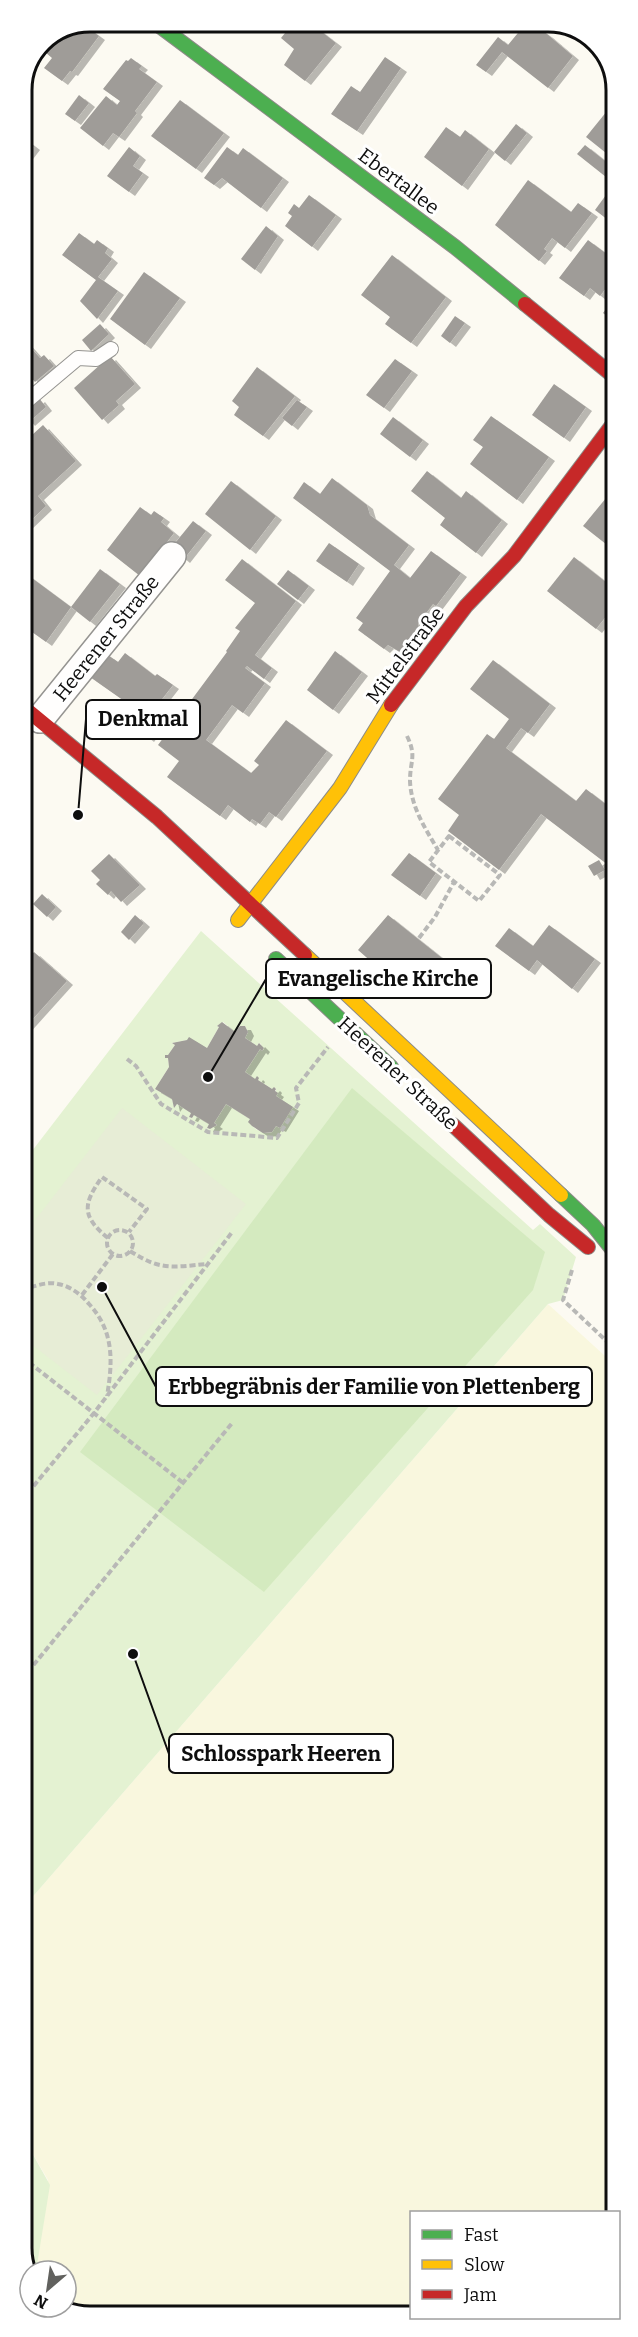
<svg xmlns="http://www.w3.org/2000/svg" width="638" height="2337" viewBox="0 0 638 2337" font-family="Bitter,serif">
	<defs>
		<filter id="shadow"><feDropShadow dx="6" dy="4" stdDeviation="0" flood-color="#0004"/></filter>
	</defs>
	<rect width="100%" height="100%" fill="#fcfaf2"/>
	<polygon fill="#f9f7de" points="548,1304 616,1366 617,2212 412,2212 411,2315 84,2316 63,2307 66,2307 66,2271 35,2271 48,2180 22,2135 22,1909"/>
	<g fill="#e4f2d2" fill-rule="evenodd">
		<path d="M 201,931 L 533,1230 L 540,1224 L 576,1257 L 563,1300 L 548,1304 L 22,1909 L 22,1400 L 28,1391 L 22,1387 L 22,1164 ZM 223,1022 L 235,1032 L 240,1026 L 245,1026 L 248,1032 L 245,1038 L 257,1046 L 259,1043 L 261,1044 L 262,1051 L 260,1049 L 245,1072 L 255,1079 L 257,1077 L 258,1080 L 272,1089 L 276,1088 L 276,1096 L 292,1107 L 280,1128 L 276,1126 L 272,1132 C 263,1135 254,1129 249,1122 L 250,1119 L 226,1104 L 214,1123 L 217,1125 L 209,1129 L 207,1128 L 209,1124 L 194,1115 L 192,1118 L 189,1117 L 191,1113 L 177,1104 L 174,1107 L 172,1099 L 155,1089 L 169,1067 L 168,1058 L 165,1058 L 165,1055 L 168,1055 L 175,1045 L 172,1043 L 187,1040 L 207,1048 L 219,1027 L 217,1026 Z"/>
		<polygon points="22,2135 50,2185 36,2271 30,2271 30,2275 22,2262"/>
	</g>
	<polygon fill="#d4eabf" points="352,1088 545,1252 533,1290 264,1592 80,1452"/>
	<polygon fill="#e7edd6" points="122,1108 246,1204 97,1395 22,1337 22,1237"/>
	<g fill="#9f9c98" filter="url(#shadow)">
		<polygon points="86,22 84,25 99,36 72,72 70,71 62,81 44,68 52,58 45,52 60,33"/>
		<polygon points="294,22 307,33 313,25 336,43 305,81 284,65 294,49 281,38"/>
		<polygon points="527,22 530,22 547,34 573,56 548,88 502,52 486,72 476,65 498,37 508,45"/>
		<polygon points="385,57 401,68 357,131 331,114 351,86 360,92"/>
		<polygon points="131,58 142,66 139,69 157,82 135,111 137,113 119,137 113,133 103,146 80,128 106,96 117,105 120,101 103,89 126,60 128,61"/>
		<polygon points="79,95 89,103 75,121 65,114"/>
		<polygon points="180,100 224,133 196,169 151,136"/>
		<polygon points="607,111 616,119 616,161 586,137"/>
		<polygon points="516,124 527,133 505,161 494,152"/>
		<polygon points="446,127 460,137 465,130 489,149 462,186 424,157"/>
		<polygon points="21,136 34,146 21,163"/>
		<polygon points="585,145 614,168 606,177 577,154"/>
		<polygon points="129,147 140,156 133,166 143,173 129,192 107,176"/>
		<polygon points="227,147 238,155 243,148 283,178 261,208 222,178 214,185 204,178"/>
		<polygon points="528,180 571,212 578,203 592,213 565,248 552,238 544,249 547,251 539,261 495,225"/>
		<polygon points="614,184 616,218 612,223 595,210"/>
		<polygon points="309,195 336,215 312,247 285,226 292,216 288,213 294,204 299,208"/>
		<polygon points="266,226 278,236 255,270 241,259"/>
		<polygon points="79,233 94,244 97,240 108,248 105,253 112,259 98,277 118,291 97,319 80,301 96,280 62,255"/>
		<polygon points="588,240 616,261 616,275 600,296 590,288 584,296 559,278"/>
		<polygon points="392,255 446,297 411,343 385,324 390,317 361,295"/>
		<polygon points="144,272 180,298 145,345 110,319"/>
		<polygon points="616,296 616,323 603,313"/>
		<polygon points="455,316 465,323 450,343 441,336"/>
		<polygon points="100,324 109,334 91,351 82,340"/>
		<polygon points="21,337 40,358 44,355 54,366 35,382 27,373 21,378"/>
		<polygon points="110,356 135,384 116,401 119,405 102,420 74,388"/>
		<polygon points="395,359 412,371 384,408 366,395"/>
		<polygon points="257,367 295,396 263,436 234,415 239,407 232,401"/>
		<polygon points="554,384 586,407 564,438 532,415"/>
		<polygon points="39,398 46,407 29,422 22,413"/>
		<polygon points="297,400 307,407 292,426 282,418"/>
		<polygon points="491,416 549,457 517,500 470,464 483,447 473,440"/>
		<polygon points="393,417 423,440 410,457 380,434"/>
		<polygon points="43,425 76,461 38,496 46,506 23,528 21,497 31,488 21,478 21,445"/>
		<polygon points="427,471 461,498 466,491 502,520 476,553 440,525 445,518 411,491"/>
		<polygon points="332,478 367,505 370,515 409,545 394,565 410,578 431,551 461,573 436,606 433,604 418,624 419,627 412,636 414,638 400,652 388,645 384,649 358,630 363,623 356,618 390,571 293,498 304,482 320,494"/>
		<polygon points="231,481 276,516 250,550 205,514"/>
		<polygon points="611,492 616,496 616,552 583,526"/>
		<polygon points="140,507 151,515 154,511 164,518 161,522 174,533 140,576 107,550"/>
		<polygon points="193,521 206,531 184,559 171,548"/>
		<polygon points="329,543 359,564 347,582 316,561"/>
		<polygon points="574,557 616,590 616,604 596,629 547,591"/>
		<polygon points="242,559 296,601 255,655 272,668 264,679 247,666 245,668 265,683 243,713 232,705 206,740 251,773 259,765 254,761 286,720 327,751 276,817 269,812 260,824 252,819 250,822 228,805 220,816 167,777 179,761 158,745 227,652 226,651 240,631 235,628 255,603 225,580"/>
		<polygon points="100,569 120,584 90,622 71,607"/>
		<polygon points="21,570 71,607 46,642 21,624"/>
		<polygon points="288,570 309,586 298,600 277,584"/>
		<polygon points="335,651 362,672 333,710 307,690"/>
		<polygon points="125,653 155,676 157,674 173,685 152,712 162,720 148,738 138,730 147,717 90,677 108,655 118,662"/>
		<polygon points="493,660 550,704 528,733 521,728 506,748 576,801 586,789 616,812 616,871 541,814 499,870 448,831 459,815 438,799 487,734 494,739 509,719 470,689"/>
		<polygon points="409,853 436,873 420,896 391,875"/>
		<polygon points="109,854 140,885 121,902 111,891 108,895 96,884 100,880 91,871"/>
		<polygon points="599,860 605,870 594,876 588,866"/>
		<polygon points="42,894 56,907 47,917 33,904"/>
		<polygon points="135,915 144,923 129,940 121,932"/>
		<polygon points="388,915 452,966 433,989 424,982 414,995 399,982 398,985 358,950"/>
		<polygon points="549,925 595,959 572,989 537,960 529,971 495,946 509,928 533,946"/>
		<polygon points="34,952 67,981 22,1031 22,966"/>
		<polygon points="222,1022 235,1032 240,1026 245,1026 248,1032 245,1038 257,1046 259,1043 264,1048 262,1051 260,1049 245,1072 255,1079 257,1076 259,1078 258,1080 272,1089 274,1087 276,1089 275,1091 278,1093 276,1096 293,1107 280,1128 276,1126 272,1132 263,1133 252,1126 248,1122 250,1119 226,1104 214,1123 217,1125 210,1129 207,1128 209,1124 194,1115 192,1118 189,1117 191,1113 177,1104 174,1108 172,1099 155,1089 169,1067 168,1058 165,1058 165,1055 168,1055 175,1045 172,1043 187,1040 189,1037 207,1048 219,1027 217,1026"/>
	</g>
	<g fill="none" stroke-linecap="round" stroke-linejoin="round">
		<defs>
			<polyline id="lane" points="21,406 78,358 96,359 111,349"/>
			<polyline id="street" points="40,719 172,556"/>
			<g id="fast">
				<polyline points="153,21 455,247 525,304"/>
				<polyline points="276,959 391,1067"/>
				<polyline points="561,1195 593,1225 616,1254"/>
			</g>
			<g id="slow">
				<polyline points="238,920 340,788 391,705"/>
				<polyline points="305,955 561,1195"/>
			</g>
			<g id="jam">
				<polyline points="525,304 616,378"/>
				<polyline points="21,705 157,817 305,955"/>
				<polyline points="391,705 466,606 514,556 616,420"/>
				<polyline points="453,1125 549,1215 588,1247"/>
			</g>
		</defs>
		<use href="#lane" stroke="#959491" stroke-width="16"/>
		<use href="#street" stroke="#959491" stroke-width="30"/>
		<use href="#fast" stroke="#8c8b87" stroke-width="16"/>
		<use href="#slow" stroke="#8c8b87" stroke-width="16"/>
		<use href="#jam" stroke="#8c8b87" stroke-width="16"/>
		<g stroke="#b8b8b6" stroke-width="4" stroke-dasharray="6 3" stroke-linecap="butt">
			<path d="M 407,736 C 417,757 410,760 410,781 C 411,807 425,828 438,850"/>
			<polygon points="449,836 500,875 479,901 429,862"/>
			<polyline points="419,938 435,917 454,882"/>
			<polyline points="127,1059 136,1066 161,1104 208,1132 277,1138 299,1103 296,1088 328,1047"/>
			<circle cx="120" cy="1243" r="13"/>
			<path d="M 108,1238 C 81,1216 83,1204 102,1177 L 147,1209 L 129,1232"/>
			<path d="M 130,1251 C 161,1271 172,1267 207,1264"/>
			<polyline points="572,1270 563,1300 616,1350"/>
			<path d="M 22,1290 C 33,1287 46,1281 58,1284 C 70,1286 82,1295 89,1304 C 114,1331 113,1361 107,1396"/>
			<polyline points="82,1295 113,1254"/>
			<polyline points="22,1357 182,1482"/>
			<polyline points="22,1500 94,1413 233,1231"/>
			<polyline points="22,1679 233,1422"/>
		</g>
		<use href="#lane" stroke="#fffefd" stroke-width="14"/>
		<use href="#street" stroke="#fffefd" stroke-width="27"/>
		<use href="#fast" stroke="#4caf50" stroke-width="14"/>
		<use href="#slow" stroke="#ffc107" stroke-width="14"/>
		<use href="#jam" stroke="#c62828" stroke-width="14"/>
	</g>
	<g text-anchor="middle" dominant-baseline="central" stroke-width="6" stroke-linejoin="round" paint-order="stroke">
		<g font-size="20" fill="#0e0e0e" stroke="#fff">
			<text transform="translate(399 181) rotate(37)">Ebertallee</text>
			<text transform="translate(106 638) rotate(-51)">Heerener Straße</text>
			<text transform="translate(405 655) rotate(-53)">Mittelstraße</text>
			<text transform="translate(398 1073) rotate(43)">Heerener Straße</text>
		</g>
	</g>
	<path d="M0 0H638V2337H0ZM90 32H548A58 58 0 0 1 606 90V2248A58 58 0 0 1 548 2306H90A58 58 0 0 1 32 2248V90A58 58 0 0 1 90 32Z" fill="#fff" fill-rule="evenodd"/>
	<path fill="none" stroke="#0e0e0e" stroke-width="3" d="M90 32H548A58 58 0 0 1 606 90V2248A58 58 0 0 1 548 2306H90A58 58 0 0 1 32 2248V90A58 58 0 0 1 90 32Z"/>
	<path fill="none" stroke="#0e0e0e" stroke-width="2" d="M78 815L86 719M208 1077L266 979M102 1287L156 1387M133 1654L169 1754"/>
	<g fill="#0e0e0e" stroke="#fff" stroke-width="2">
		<circle cx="78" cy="815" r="6"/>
		<circle cx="208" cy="1077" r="6"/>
		<circle cx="102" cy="1287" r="6"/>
		<circle cx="133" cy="1654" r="6"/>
	</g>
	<g fill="#fff" stroke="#0e0e0e" stroke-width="2">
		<rect x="86" y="700" width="114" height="39" rx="6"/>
		<rect x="266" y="959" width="225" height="39" rx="6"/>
		<rect x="156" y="1367" width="436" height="39" rx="6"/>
		<rect x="169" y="1734" width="224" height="39" rx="6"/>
	</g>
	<g font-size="21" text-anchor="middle" font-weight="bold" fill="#0e0e0e">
		<text x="143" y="726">Denkmal</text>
		<text x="378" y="986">Evangelische Kirche</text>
		<text x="374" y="1394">Erbbegräbnis der Familie von Plettenberg</text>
		<text x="281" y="1761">Schlosspark Heeren</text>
	</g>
	<rect x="410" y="2211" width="210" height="108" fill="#ffffff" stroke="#9f9f9f" stroke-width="1.5"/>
	<rect x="422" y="2230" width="30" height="9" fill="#4caf50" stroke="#9f9f9f" stroke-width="1.5"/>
	<text x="464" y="2241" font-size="18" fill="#0e0e0e">Fast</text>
	<rect x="422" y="2260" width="30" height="9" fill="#ffc107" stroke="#9f9f9f" stroke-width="1.5"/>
	<text x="464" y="2271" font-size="18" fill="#0e0e0e">Slow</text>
	<rect x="422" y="2290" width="30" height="9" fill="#c62828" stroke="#9f9f9f" stroke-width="1.5"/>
	<text x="464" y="2301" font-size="18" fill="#0e0e0e">Jam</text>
	<g transform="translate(48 2289) rotate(209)"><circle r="28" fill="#ffffff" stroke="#9f9f9f" stroke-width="1.5"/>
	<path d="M0-4.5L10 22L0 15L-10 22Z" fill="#61615e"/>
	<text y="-9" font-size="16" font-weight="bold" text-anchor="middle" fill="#0e0e0e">N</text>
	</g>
</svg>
